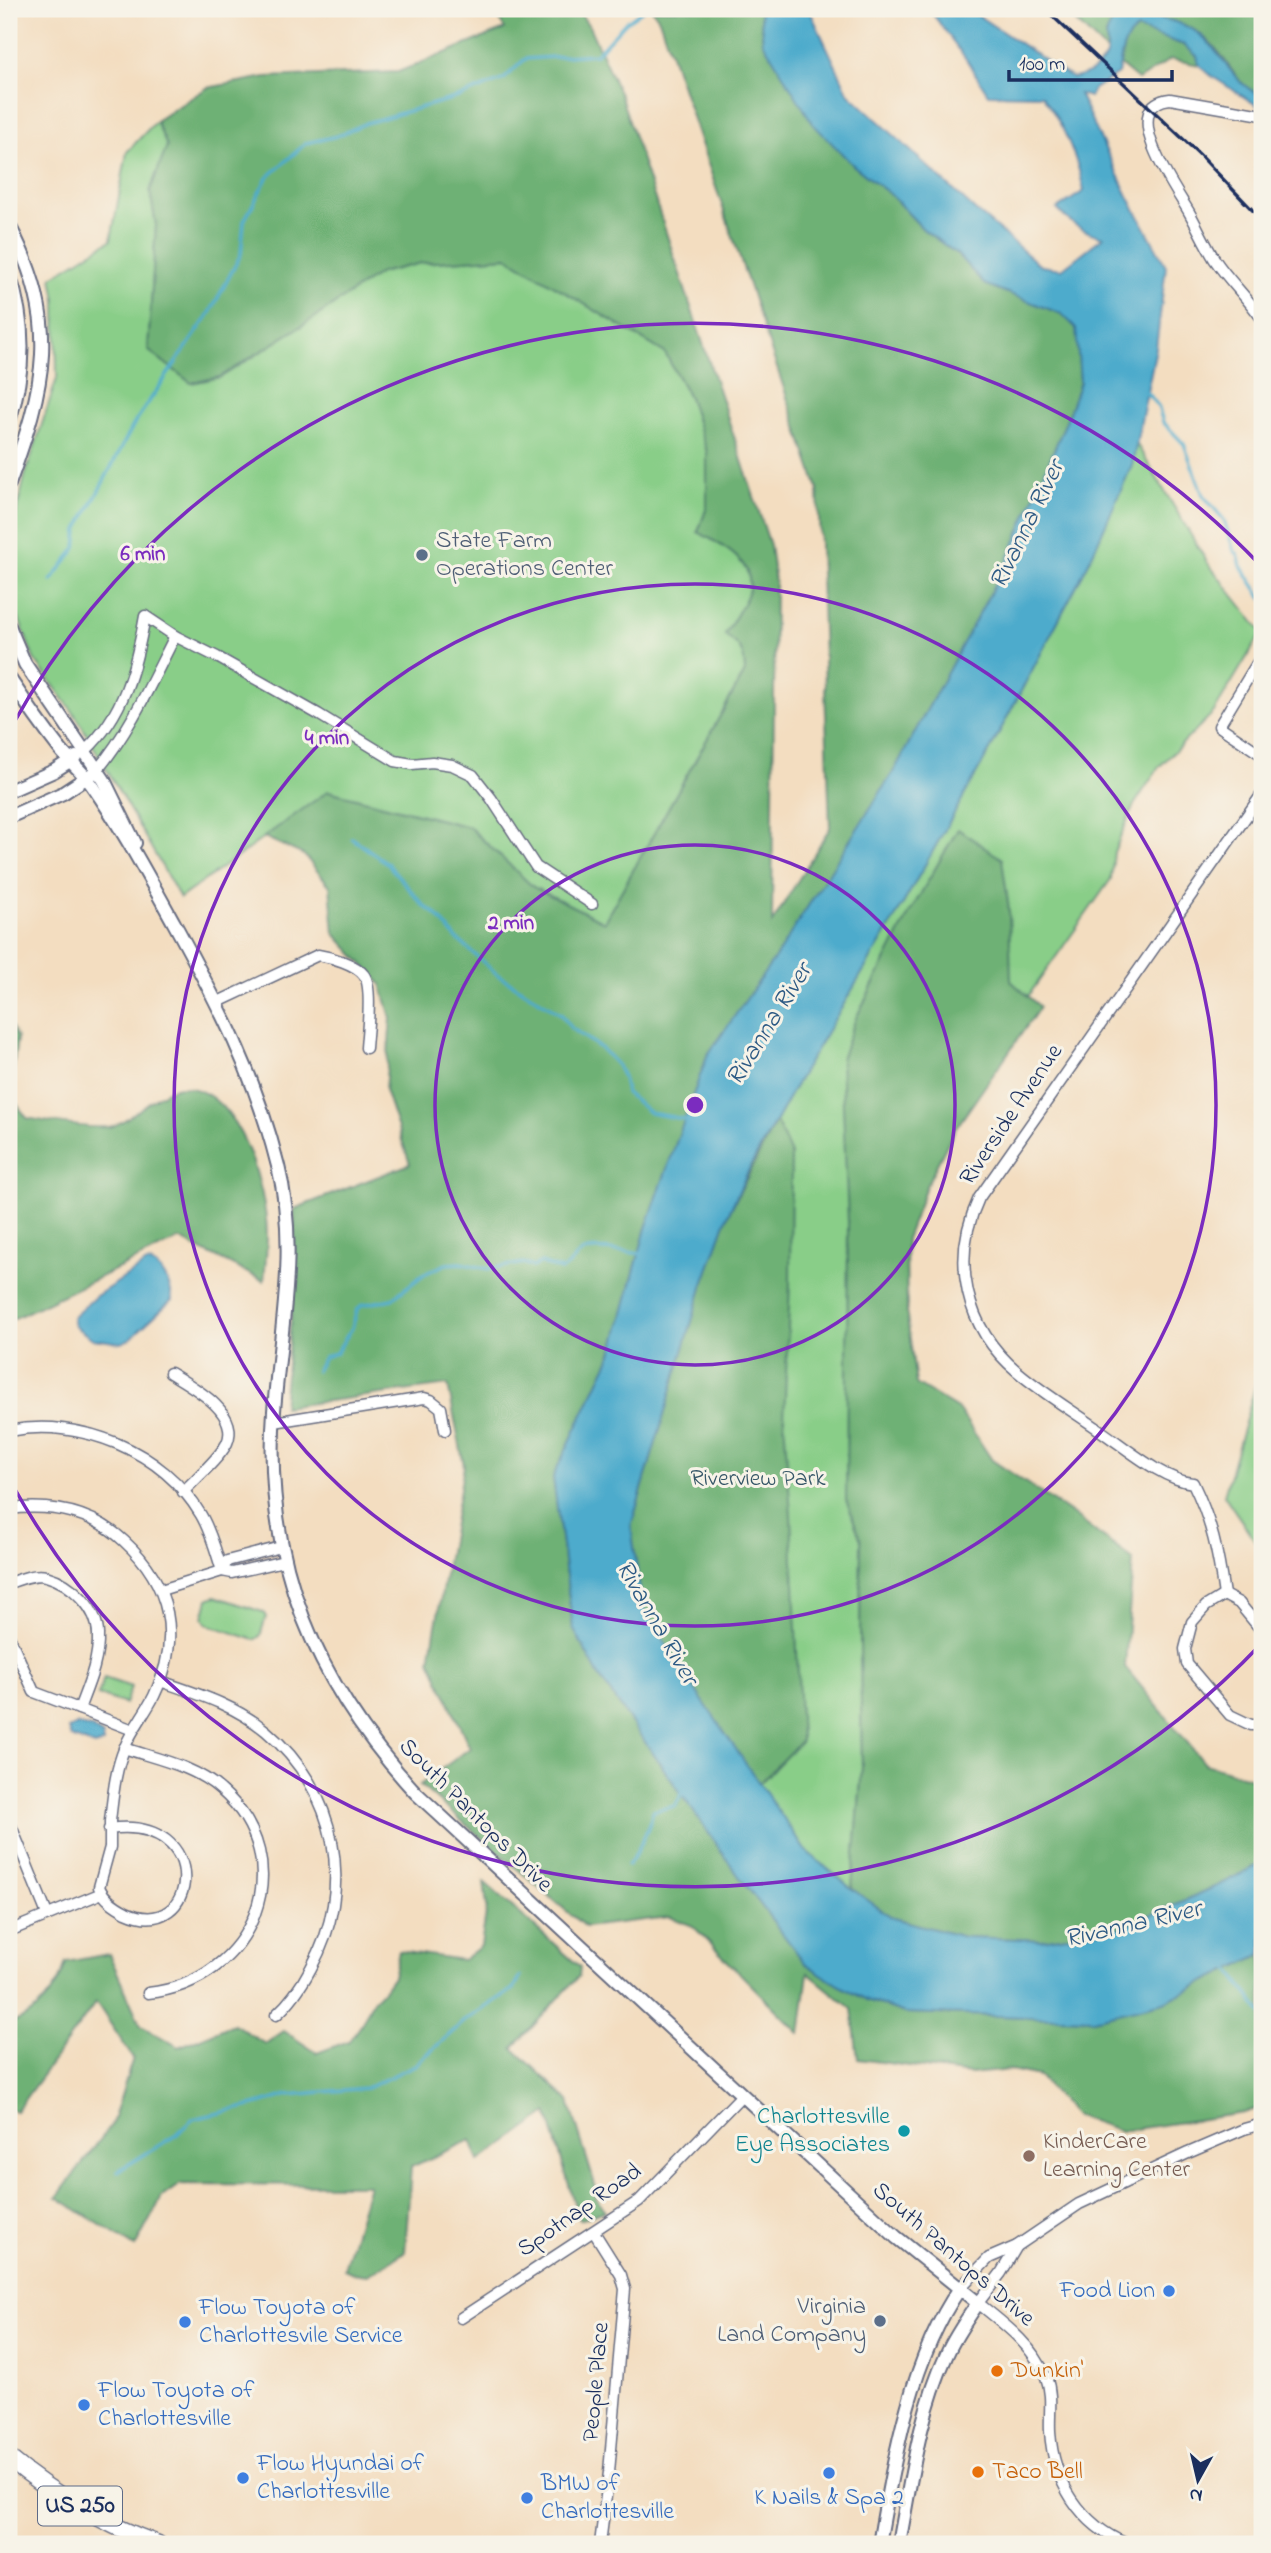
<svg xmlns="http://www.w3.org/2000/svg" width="1271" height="2553" viewBox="0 0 1271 2553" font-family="'Indie Flower',sans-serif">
	<rect width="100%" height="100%" fill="#f7f3e8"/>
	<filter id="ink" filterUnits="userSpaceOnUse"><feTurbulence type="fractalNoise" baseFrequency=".0143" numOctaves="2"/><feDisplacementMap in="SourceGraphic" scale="14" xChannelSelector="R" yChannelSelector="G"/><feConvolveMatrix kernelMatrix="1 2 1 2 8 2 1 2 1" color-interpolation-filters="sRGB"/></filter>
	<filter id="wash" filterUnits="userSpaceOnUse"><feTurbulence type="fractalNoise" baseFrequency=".00686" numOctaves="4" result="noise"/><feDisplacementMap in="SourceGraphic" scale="28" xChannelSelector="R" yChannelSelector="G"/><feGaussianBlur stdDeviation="1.57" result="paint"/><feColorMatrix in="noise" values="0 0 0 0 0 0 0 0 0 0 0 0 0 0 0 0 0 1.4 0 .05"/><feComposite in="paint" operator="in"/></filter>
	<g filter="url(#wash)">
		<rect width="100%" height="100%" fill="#f3ddc0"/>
		<g fill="#89ce88" stroke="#527e73" stroke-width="2">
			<path d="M 156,121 L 167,146 L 150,191 L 156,225 L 148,350 L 191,383 L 221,377 L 314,318 L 380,273 L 421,263 L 507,257 L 665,353 L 689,397 L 707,452 L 707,507 L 698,532 C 721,545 760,563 747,596 C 742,609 732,622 725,635 C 741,645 745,653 745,672 L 604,922 L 533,887 L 469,827 L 329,791 L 180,898 L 76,716 L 34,659 L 13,603 L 9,545 L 25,476 L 57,378 L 56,300 L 52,277 L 111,240 L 127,152 Z"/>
			<polygon points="1136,443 1207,562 1262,632 1214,712 1159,767 1134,805 1114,852 1111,879 1007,1026 849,1307 848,1413 856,1526 861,1540 860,1641 862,1768 852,1889 805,1850 759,1784 801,1741 796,1651 749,1748 741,1759 694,1688 751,1165 800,1077 895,918 991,748 1089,562 1132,465"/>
			<polygon points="1262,1363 1262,1551 1224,1495"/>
			<polygon points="215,1596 263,1612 266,1617 260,1636 254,1640 207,1624 203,1618 208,1599"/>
			<polygon points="104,1678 131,1687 125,1704 98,1695"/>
		</g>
		<g fill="#6eb174" stroke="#447069" stroke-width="2">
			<path d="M 492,9 L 577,9 L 589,26 L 621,97 L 770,545 L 775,583 L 772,923 L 830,828 L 818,489 L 659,19 L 652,9 L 760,9 L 763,42 L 854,166 L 890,194 L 924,230 L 957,254 L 984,284 L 1062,314 L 1077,328 L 1080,382 L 1065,424 L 1007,562 L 894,771 L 777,955 L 707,1056 L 646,1228 L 612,1354 L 553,1477 L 573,1628 L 599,1676 L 738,1875 L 805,1963 L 838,1985 L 867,2000 L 905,2013 L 1093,2019 L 1164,2002 L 1262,1954 L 1262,2107 L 1244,2113 L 1121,2131 L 1074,2115 L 1039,2076 L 1011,2070 L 970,2074 L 858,2059 L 852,2009 L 808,1973 L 800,2034 L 693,1926 L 670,1917 L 585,1927 L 420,1785 L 470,1748 L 430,1660 L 464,1466 L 448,1385 L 283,1407 L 295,1274 L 294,1209 L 410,1164 L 385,1090 L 391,1018 L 381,984 L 334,933 L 330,886 L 304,855 L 264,837 L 328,791 L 469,827 L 533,887 L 604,922 L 745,672 C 745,653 741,646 725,635 C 732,622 741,609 747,596 C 760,563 721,545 698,532 L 707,507 L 707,452 L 689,397 L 665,353 L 507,257 L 421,263 L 380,273 L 314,318 L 220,377 L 191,383 L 148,350 L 156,225 L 150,191 L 167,146 L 156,121 L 207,88 L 265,77 L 398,72 L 505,29 Z"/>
			<path d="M 1063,9 L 1262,9 L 1262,96 C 1240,86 1237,77 1224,59 C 1192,15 1165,20 1116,18 L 1106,34 L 1107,52 Z"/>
			<path d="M 1138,29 L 1184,45 L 1198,56 L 1199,65 L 1171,59 L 1138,80 L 1120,65 C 1123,50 1123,36 1138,29 Z"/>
			<polygon points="958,829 1002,859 1009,910 1011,981 1040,1007 954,1131 927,1184 906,1239 907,1317 916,1384 959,1410 992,1460 1072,1514 1133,1560 1125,1667 1205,1764 1262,1781 1262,1863 1217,1886 1123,1927 1042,1940 964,1937 893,1918 852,1889 862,1768 860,1641 861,1540 846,1500 848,1222 841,1059 856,1018 909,914"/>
			<path d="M 9,1022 L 17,1038 L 10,1095 L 27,1118 C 45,1121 98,1131 113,1126 C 130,1121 161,1087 182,1087 C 234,1088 259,1169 265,1211 C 269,1234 266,1258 264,1281 L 179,1239 L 9,1321 Z"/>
			<polygon points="776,1121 791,1154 790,1283 784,1420 791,1515 801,1741 759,1784 694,1688 642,1606 631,1526 703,1284 727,1217"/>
			<path d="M 484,1882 L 580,1967 L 579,1976 L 513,2048 L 569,2101 L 596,2188 L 596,2198 L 605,2211 L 579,2220 L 548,2113 L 479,2161 L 471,2140 L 411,2167 L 405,2252 L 367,2275 L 353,2273 L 344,2269 L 369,2185 L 180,2184 L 162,2197 L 135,2247 L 57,2197 L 112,2124 L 133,2058 L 96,2002 L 16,2111 L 9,2109 L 9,2024 C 37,2015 58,1991 66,1962 L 109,1954 L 141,2026 L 179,2047 L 234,2024 L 265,2044 L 284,2031 L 317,2053 L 349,2041 L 363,2021 L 373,2000 L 383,1990 L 393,1976 L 399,1951 L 463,1960 L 481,1946 L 487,1907 Z"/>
		</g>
		<g fill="#4eabcc" stroke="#346d95" stroke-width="2">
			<path d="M 760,9 L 809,9 L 849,94 L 975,210 L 1041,266 L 1062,269 L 1103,237 C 1084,232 1071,224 1057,209 L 1084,191 C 1077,156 1063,124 1042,95 L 988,94 L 966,59 L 929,9 L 968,9 L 1072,78 C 1085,77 1105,66 1107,51 C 1108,45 1105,39 1107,33 C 1108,28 1113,22 1116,18 C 1131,13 1143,16 1158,18 C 1225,28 1216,76 1262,96 L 1261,108 L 1210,75 L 1199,65 L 1197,56 L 1184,45 L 1138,29 C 1122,37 1121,58 1118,74 L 1094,89 L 1090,97 L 1079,94 L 1128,196 L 1166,266 L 1156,348 L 1132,465 L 1089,562 L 991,748 L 895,918 L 800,1077 L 751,1165 L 727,1217 L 703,1284 L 631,1526 L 642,1606 L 694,1688 L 805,1850 L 852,1889 L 893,1918 L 964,1937 L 1042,1940 L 1123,1927 L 1217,1886 L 1262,1863 L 1262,1954 L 1164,2002 L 1093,2019 L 905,2013 L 867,2000 L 838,1985 L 805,1963 L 738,1875 L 599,1676 L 573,1628 L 553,1477 L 612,1354 L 646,1228 L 707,1056 L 777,955 L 894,771 L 1007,562 L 1065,424 L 1080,382 L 1076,328 L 1062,314 L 984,284 L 957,254 L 924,230 L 890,194 L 854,166 L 813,124 L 763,42 Z"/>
			<path d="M 147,1263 C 161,1263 172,1286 172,1300 L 131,1338 L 122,1343 L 93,1339 L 74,1326 L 72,1318 L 96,1296 Z"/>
			<polygon points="77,1725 92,1728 103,1736 103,1743 95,1746 71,1737 68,1729"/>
		</g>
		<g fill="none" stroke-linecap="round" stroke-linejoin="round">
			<g stroke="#4eabcc" stroke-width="3.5">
				<polyline points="1146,392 1158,406 1163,422 1184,444 1203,495 1224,520 1234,551 1238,554 1241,566 1262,598"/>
				<polyline points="51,581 76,548 78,530 135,422 210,313 241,254 244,221 267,178 306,143 337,136 366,123 462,96 504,79 525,59 596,54 626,22 644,9"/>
				<polyline points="352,838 387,863 424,906 436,914 456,938 498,975 561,1014 571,1028 602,1049 617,1065 623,1077 626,1093 650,1113 689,1120"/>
				<path d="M 316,1371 L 324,1357 L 336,1353 L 352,1328 L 357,1310 L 362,1305 L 392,1299 L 424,1274 L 446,1264 L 460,1263 L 489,1269 L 524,1263 L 533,1267 L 541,1263 L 561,1270 C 573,1264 574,1257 582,1252 C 593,1246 630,1253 644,1254"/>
				<path d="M 628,1865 C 639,1852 649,1827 653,1811 L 675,1806 L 682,1794"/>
				<polyline points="1230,1970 1262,2014"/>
				<polyline points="118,2171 176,2135 193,2119 255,2105 288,2095 367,2088 415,2065 466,2020 514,1989 520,1977"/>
			</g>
		</g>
	</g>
	<g filter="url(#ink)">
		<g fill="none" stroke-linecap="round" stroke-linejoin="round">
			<defs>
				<g id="minor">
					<path d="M 1262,115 L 1170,99 C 1115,105 1177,191 1189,212 C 1198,228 1205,244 1215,260 C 1229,281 1248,298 1262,319"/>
					<polyline points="1262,655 1219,726 1262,755"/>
					<path d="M 85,751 C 124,715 136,667 145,616 L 175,636 L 217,657 L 318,714 L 395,761 L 412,764 L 432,762 L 452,765 L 473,775 L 491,798 L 536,867 L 592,904"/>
					<path d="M 98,769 C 130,731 152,681 175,636"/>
					<path d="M 218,1002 L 318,955 C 331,957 356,964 364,975 C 373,987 367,1032 366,1048"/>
					<path d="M 170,1373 C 191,1386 241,1412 227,1443 C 219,1459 195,1479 183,1492"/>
					<polyline points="274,1422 424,1398 431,1400 441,1408 445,1430"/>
					<path d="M 9,1431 C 81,1417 163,1451 201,1515 C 211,1532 216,1552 222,1571"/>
					<path d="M 9,1509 C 51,1504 92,1511 124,1541 C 171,1584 182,1638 154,1696 C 145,1714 132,1729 125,1747 C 115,1770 113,1796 110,1821 L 110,1847 L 99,1887 C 104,1899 115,1906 126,1912 C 199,1945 214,1814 109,1829"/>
					<polyline points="222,1571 227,1561 281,1547"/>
					<path d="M 9,1583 C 20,1579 35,1573 46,1576 C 71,1583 98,1608 98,1635 C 99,1661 88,1685 79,1709 L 133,1730"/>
					<polyline points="161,1590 222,1571 232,1573 284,1561"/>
					<path d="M 1224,1595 C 1218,1553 1212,1522 1193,1483 C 1163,1480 1126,1448 1101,1431 C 1073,1411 1044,1394 1018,1372 C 965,1328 950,1260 979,1198 L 1262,794"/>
					<polyline points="1224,1595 1206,1606 1192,1622 1185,1649 1187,1664 1230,1715 1251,1725 1262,1725"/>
					<polyline points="1224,1595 1239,1603 1262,1631"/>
					<polyline points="9,1636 34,1692 79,1709"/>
					<path d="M 160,1681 C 198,1694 235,1705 266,1731 C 337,1791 356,1887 311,1968 C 302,1985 291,2002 276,2015"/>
					<path d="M 124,1748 C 157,1759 195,1766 221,1790 C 303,1862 253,1982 148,1993"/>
					<polyline points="9,1821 47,1914"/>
					<polyline points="9,1931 102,1893"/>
					<polyline points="594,2232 621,2275 625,2289 609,2472 600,2544"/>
					<path d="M 1017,2246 L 1001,2273 L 978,2303 C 1004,2324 1033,2345 1046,2377 C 1053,2395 1049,2413 1050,2431 C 1053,2481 1080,2525 1127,2544"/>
					<polyline points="960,2288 989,2258 1017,2246 1079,2204 1188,2153 1244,2129 1262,2124"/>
					<polyline points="461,2318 639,2201 742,2095"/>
				</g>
				<g id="tertiary">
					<path d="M 9,225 C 61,325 45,384 9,484"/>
					<path d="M 9,274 C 26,323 25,373 9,421"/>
					<polyline points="9,626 25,664 104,780 135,843"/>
					<path d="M 9,678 C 25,702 41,725 59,748 C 69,761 82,771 92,785 C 122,828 148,876 174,923 C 219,1005 255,1074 278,1166 C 299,1248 280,1329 274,1411 C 263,1562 315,1683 416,1793 L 896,2237 L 978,2303 C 967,2319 955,2336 947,2354 C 919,2414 911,2480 899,2544"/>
					<polyline points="9,791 54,771 76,757"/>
					<polyline points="9,817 63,793 92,774"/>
					<path d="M 879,2544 C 894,2459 910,2360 960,2288"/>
				</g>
				<path id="trunk" d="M 9,2458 C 52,2494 105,2525 158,2544"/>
			</defs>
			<use href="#minor" stroke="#676c80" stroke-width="13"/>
			<use href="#tertiary" stroke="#676c80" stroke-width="16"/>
			<use href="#trunk" stroke="#676c80" stroke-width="19"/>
			<use href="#minor" stroke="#fff" stroke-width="10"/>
			<use href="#tertiary" stroke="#fff" stroke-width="12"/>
			<use href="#trunk" stroke="#fff" stroke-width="16"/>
			<polyline stroke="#1b2f5e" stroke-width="3.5" points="1045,9 1199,154 1262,220"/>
		</g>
	</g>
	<g fill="none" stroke="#7b2cbf" stroke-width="3.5">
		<circle cx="695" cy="1105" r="260"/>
		<circle cx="695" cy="1105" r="521"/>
		<path d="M1262 1643A781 781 0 0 1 12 1484M12 726A781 781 0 0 1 1262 567"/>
	</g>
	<g fill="#5c6f8a" stroke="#f7f3e8" stroke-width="2.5">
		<circle cx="422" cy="555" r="7"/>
		<circle cx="880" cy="2321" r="7"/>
	</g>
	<circle fill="#0f9aa8" stroke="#f7f3e8" stroke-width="2.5" cx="904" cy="2131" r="7"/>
	<circle fill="#8d6e63" stroke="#f7f3e8" stroke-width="2.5" cx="1029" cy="2156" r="7"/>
	<g fill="#3f7fe0" stroke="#f7f3e8" stroke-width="2.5">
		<circle cx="1169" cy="2291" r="7"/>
		<circle cx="185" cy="2322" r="7"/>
		<circle cx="84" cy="2405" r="7"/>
		<circle cx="829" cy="2473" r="7"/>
		<circle cx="243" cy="2478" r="7"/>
		<circle cx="527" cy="2498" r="7"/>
	</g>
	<g fill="#e8710a" stroke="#f7f3e8" stroke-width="2.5">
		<circle cx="997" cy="2371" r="7"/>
		<circle cx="978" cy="2472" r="7"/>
	</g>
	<g text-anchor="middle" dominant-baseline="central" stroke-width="6" stroke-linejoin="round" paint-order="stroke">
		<rect fill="#f7f3e8" stroke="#5d6a87" stroke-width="2" x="38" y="2486.5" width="84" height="39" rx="5"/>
		<g font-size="23" font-weight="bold" fill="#1b2f5e">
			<text x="80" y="2506">US 250</text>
		</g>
		<g font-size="24" fill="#4e5e75" stroke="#f7f3e8" text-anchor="start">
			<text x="436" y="541">State Farm<tspan x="436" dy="28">Operations Center</tspan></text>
			<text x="866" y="2307" text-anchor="end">Virginia<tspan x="866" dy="28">Land Company</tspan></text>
		</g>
		<g font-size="24" fill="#1b2f5e" stroke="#f7f3e8">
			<text transform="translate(1012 1115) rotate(-56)">Riverside Avenue</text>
			<text transform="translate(475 1816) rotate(45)">South Pantops Drive</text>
			<text transform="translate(580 2211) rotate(-35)">Spotnap Road</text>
			<text transform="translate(953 2255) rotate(41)">South Pantops Drive</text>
			<text transform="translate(597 2382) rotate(-85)">People Place</text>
		</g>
		<g font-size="24" fill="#365768" stroke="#f7f3e8">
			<text x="758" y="1479">Riverview Park</text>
		</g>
		<g font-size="24" fill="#0d838f" stroke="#f7f3e8" text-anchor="end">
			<text x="890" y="2117">Charlottesville<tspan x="890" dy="28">Eye Associates</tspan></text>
		</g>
		<g font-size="24" fill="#785e54" stroke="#f7f3e8" text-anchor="start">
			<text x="1043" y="2142">KinderCare<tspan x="1043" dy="28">Learning Center</tspan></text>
		</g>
		<g font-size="24" fill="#366cbe" stroke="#f7f3e8" text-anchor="start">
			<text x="1155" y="2291" text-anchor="end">Food Lion</text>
			<text x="199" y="2308">Flow Toyota of<tspan x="199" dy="28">Charlottesvile Service</tspan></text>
			<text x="98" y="2391">Flow Toyota of<tspan x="98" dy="28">Charlottesville</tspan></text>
			<text x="257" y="2464">Flow Hyundai of<tspan x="257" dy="28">Charlottesville</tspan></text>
			<text x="541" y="2484">BMW of<tspan x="541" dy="28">Charlottesville</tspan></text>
			<text x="829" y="2498" text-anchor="middle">K Nails &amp; Spa 2</text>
		</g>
		<g font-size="24" fill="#c56008" stroke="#f7f3e8" text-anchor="start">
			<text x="1011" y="2371">Dunkin'</text>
			<text x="992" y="2472">Taco Bell</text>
		</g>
		<g font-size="26" font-style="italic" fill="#2d5a84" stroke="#f7f3e8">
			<text transform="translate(1028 525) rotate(-64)">Rivanna River</text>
			<text transform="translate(770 1025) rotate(-58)">Rivanna River</text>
			<text transform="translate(656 1623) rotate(60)">Rivanna River</text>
			<text transform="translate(1133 1925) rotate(-13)">Rivanna River</text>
		</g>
	</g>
	<circle cx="695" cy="1105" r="10" fill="#7b2cbf" stroke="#f7f3e8" stroke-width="3.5"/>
	<g font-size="21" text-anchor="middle" font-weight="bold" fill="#7b2cbf" stroke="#f7f3e8" stroke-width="6" stroke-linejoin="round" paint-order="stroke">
		<text x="143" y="560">6 min</text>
		<text x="327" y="744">4 min</text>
		<text x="511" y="929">2 min</text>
	</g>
	<rect width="1271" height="2553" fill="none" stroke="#f7f3e8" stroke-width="35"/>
	<g transform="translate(1198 2480) rotate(188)" stroke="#f7f3e8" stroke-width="5" paint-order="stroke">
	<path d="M0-5L12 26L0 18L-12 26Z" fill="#1b2f5e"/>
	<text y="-10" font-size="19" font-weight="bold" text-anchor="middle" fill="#1b2f5e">N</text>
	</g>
	<path d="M1009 70v10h163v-10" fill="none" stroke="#1b2f5e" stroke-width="3.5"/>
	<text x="1019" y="70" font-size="21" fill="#1b2f5e" stroke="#f7f3e8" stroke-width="5" paint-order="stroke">100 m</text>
</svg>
